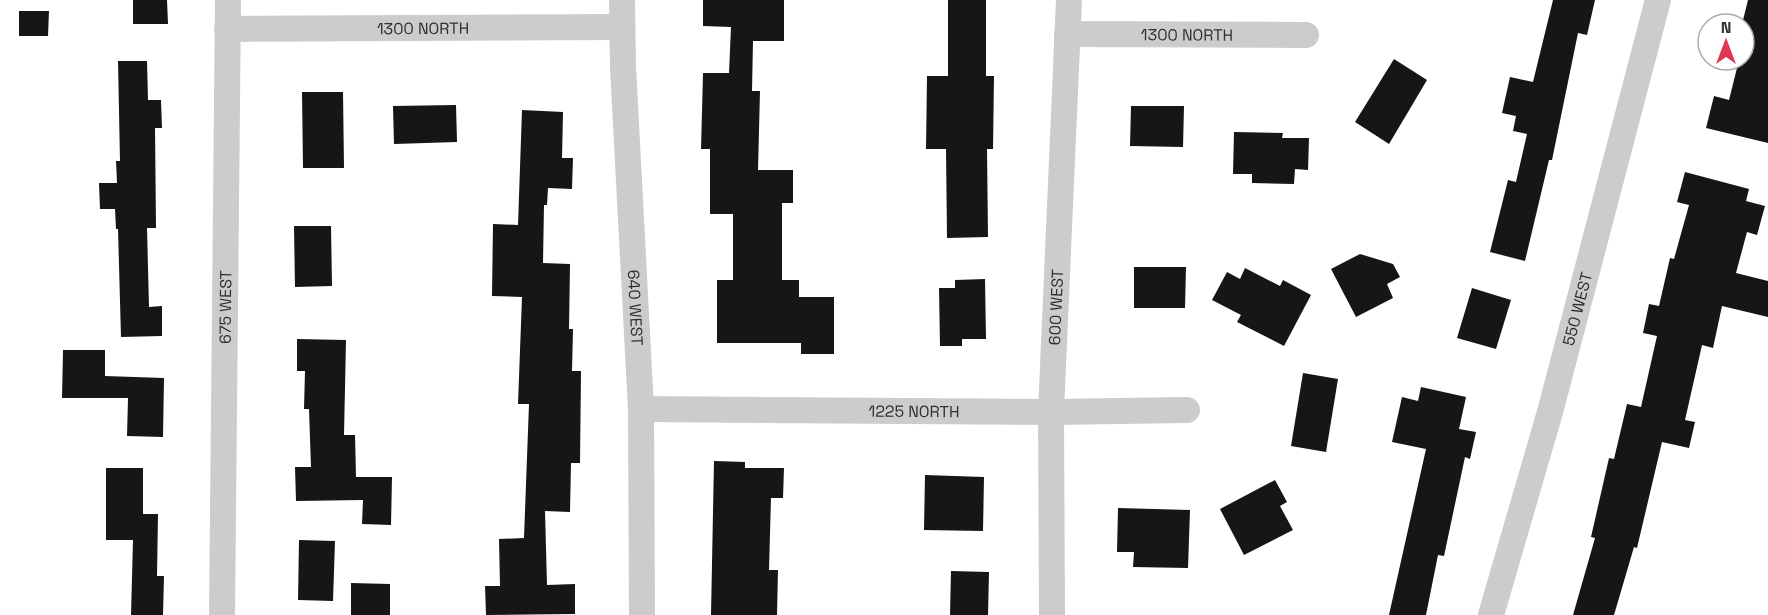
<svg xmlns="http://www.w3.org/2000/svg" width="1768" height="615" viewBox="0 0 1768 615" font-family="'Space Grotesk',sans-serif">
	<rect width="100%" height="100%" fill="#fff"/>
	<g fill="#161616">
		<polygon points="133,0 167,0 168,24 133,24"/>
		<polygon points="703,0 784,0 784,41 753,41 752,91 760,91 758,170 793,170 793,203 782,203 782,280 799,280 799,297 834,297 834,354 801,354 801,343 717,343 717,280 733,280 733,214 710,214 710,149 701,149 703,73 729,73 731,27 703,26"/>
		<polygon points="948,0 986,0 986,76 994,76 993,149 987,149 988,237 947,238 946,149 926,149 927,76 948,76"/>
		<polygon points="1553,0 1595,0 1587,35 1578,33 1552,160 1549,160 1525,261 1490,252 1508,180 1516,182 1527,134 1513,131 1516,116 1502,113 1510,77 1533,82"/>
		<polygon points="1748,0 1768,0 1768,143 1706,128 1714,96 1729,100 1739,60 1744,60 1744,40 1748,24 1742,24"/>
		<polygon points="19,11 49,11 48,36 19,36"/>
		<polygon points="1394,59 1427,80 1389,144 1355,122"/>
		<polygon points="118,61 147,61 148,100 161,100 162,128 155,128 156,228 147,228 149,307 162,306 162,336 121,337 118,229 116,229 115,209 100,209 99,183 117,183 116,161 120,161"/>
		<polygon points="302,92 343,92 344,168 303,168"/>
		<polygon points="456,105 457,142 394,144 393,106"/>
		<polygon points="1131,106 1184,106 1183,147 1130,146"/>
		<polygon points="522,110 563,112 562,158 573,158 572,189 548,188 547,205 544,205 543,263 570,264 569,329 573,329 572,371 581,371 580,463 571,463 570,512 545,511 547,585 575,584 575,614 486,615 485,586 500,586 499,539 524,538 529,404 518,404 522,297 492,296 493,224 518,225"/>
		<polygon points="1234,132 1283,133 1282,138 1309,138 1308,170 1295,169 1294,184 1252,183 1252,174 1233,174"/>
		<polygon points="1685,172 1749,189 1746,201 1765,206 1757,235 1747,232 1736,273 1768,281 1768,317 1722,306 1713,348 1702,345 1685,420 1695,422 1689,448 1662,442 1637,548 1634,547 1614,615 1573,615 1595,538 1591,537 1609,458 1614,459 1627,404 1641,407 1657,336 1643,333 1649,304 1659,306 1670,258 1674,259 1689,205 1677,202"/>
		<polygon points="294,226 331,226 332,286 295,287"/>
		<polygon points="1360,254 1393,264 1400,277 1387,284 1393,298 1356,317 1331,269"/>
		<polygon points="1134,267 1186,267 1185,308 1134,308"/>
		<polygon points="1245,268 1280,286 1283,280 1311,295 1284,346 1237,322 1241,315 1212,300 1227,272 1240,279"/>
		<polygon points="985,279 986,339 962,339 962,346 940,346 939,288 955,288 955,280"/>
		<polygon points="1472,288 1511,300 1496,349 1457,338"/>
		<polygon points="297,339 346,340 344,435 355,435 356,477 392,477 391,525 362,524 363,500 296,501 295,467 311,467 309,409 304,409 305,371 297,371"/>
		<polygon points="63,350 105,350 105,376 164,378 163,437 127,436 128,398 62,398"/>
		<polygon points="1303,373 1338,379 1326,452 1291,446"/>
		<polygon points="1421,387 1466,397 1459,429 1476,432 1470,459 1465,457 1444,556 1438,555 1426,615 1389,615 1426,449 1392,442 1402,397 1418,401"/>
		<polygon points="714,461 745,462 745,468 784,468 783,498 771,498 769,570 778,570 777,615 711,615"/>
		<polygon points="106,468 143,468 143,514 158,514 157,576 164,576 163,615 131,615 133,540 106,540"/>
		<polygon points="925,475 984,477 983,531 924,530"/>
		<polygon points="1275,480 1287,502 1280,506 1293,530 1244,555 1220,509"/>
		<polygon points="1118,508 1190,510 1188,568 1133,567 1134,552 1117,552"/>
		<polygon points="299,540 335,541 333,601 298,600"/>
		<polygon points="951,571 989,572 988,615 950,615"/>
		<polygon points="351,583 390,584 390,615 351,615"/>
	</g>
	<g fill="none" stroke-linecap="round" stroke-linejoin="round">
		<g stroke="#ccc" stroke-width="26">
			<path id="s1" d="M 622,0 L 623,67 L 641,409 L 642,615"/>
			<path id="s2" d="M 227,29 L 621,27"/>
			<path id="s3" d="M 1067,34 L 1306,35"/>
			<path id="s4" d="M 641,409 L 1051,412 L 1187,410"/>
			<path id="s5" d="M 222,615 L 228,0"/>
			<path id="s6" d="M 1052,615 L 1051,412 L 1069,0"/>
			<path id="s7" d="M 1491,615 L 1550,412 L 1658,0"/>
		</g>
	</g>
	<g text-anchor="middle" dominant-baseline="central" stroke-width="6" stroke-linejoin="round" paint-order="stroke">
		<g font-size="16" fill="#2f2f2f" stroke="#fff">
			<text stroke="none"><textPath href="#s2" startOffset="196">1300 NORTH</textPath></text>
			<text stroke="none"><textPath href="#s3" startOffset="120">1300 NORTH</textPath></text>
			<text stroke="none"><textPath href="#s5" startOffset="308">675 WEST</textPath></text>
			<text stroke="none"><textPath href="#s1" startOffset="308">640 WEST</textPath></text>
			<text stroke="none"><textPath href="#s6" startOffset="308">600 WEST</textPath></text>
			<text stroke="none"><textPath href="#s7" startOffset="318">550 WEST</textPath></text>
			<text stroke="none"><textPath href="#s4" startOffset="273">1225 NORTH</textPath></text>
		</g>
	</g>
	<g transform="translate(1726 42)"><circle r="28" fill="#ffffff" stroke="#acacac" stroke-width="1.5"/>
	<path d="M0-4.5L10 22L0 15L-10 22Z" fill="#de3854"/>
	<text y="-9" font-size="16" font-weight="bold" text-anchor="middle" fill="#2f2f2f">N</text>
	</g>
</svg>
